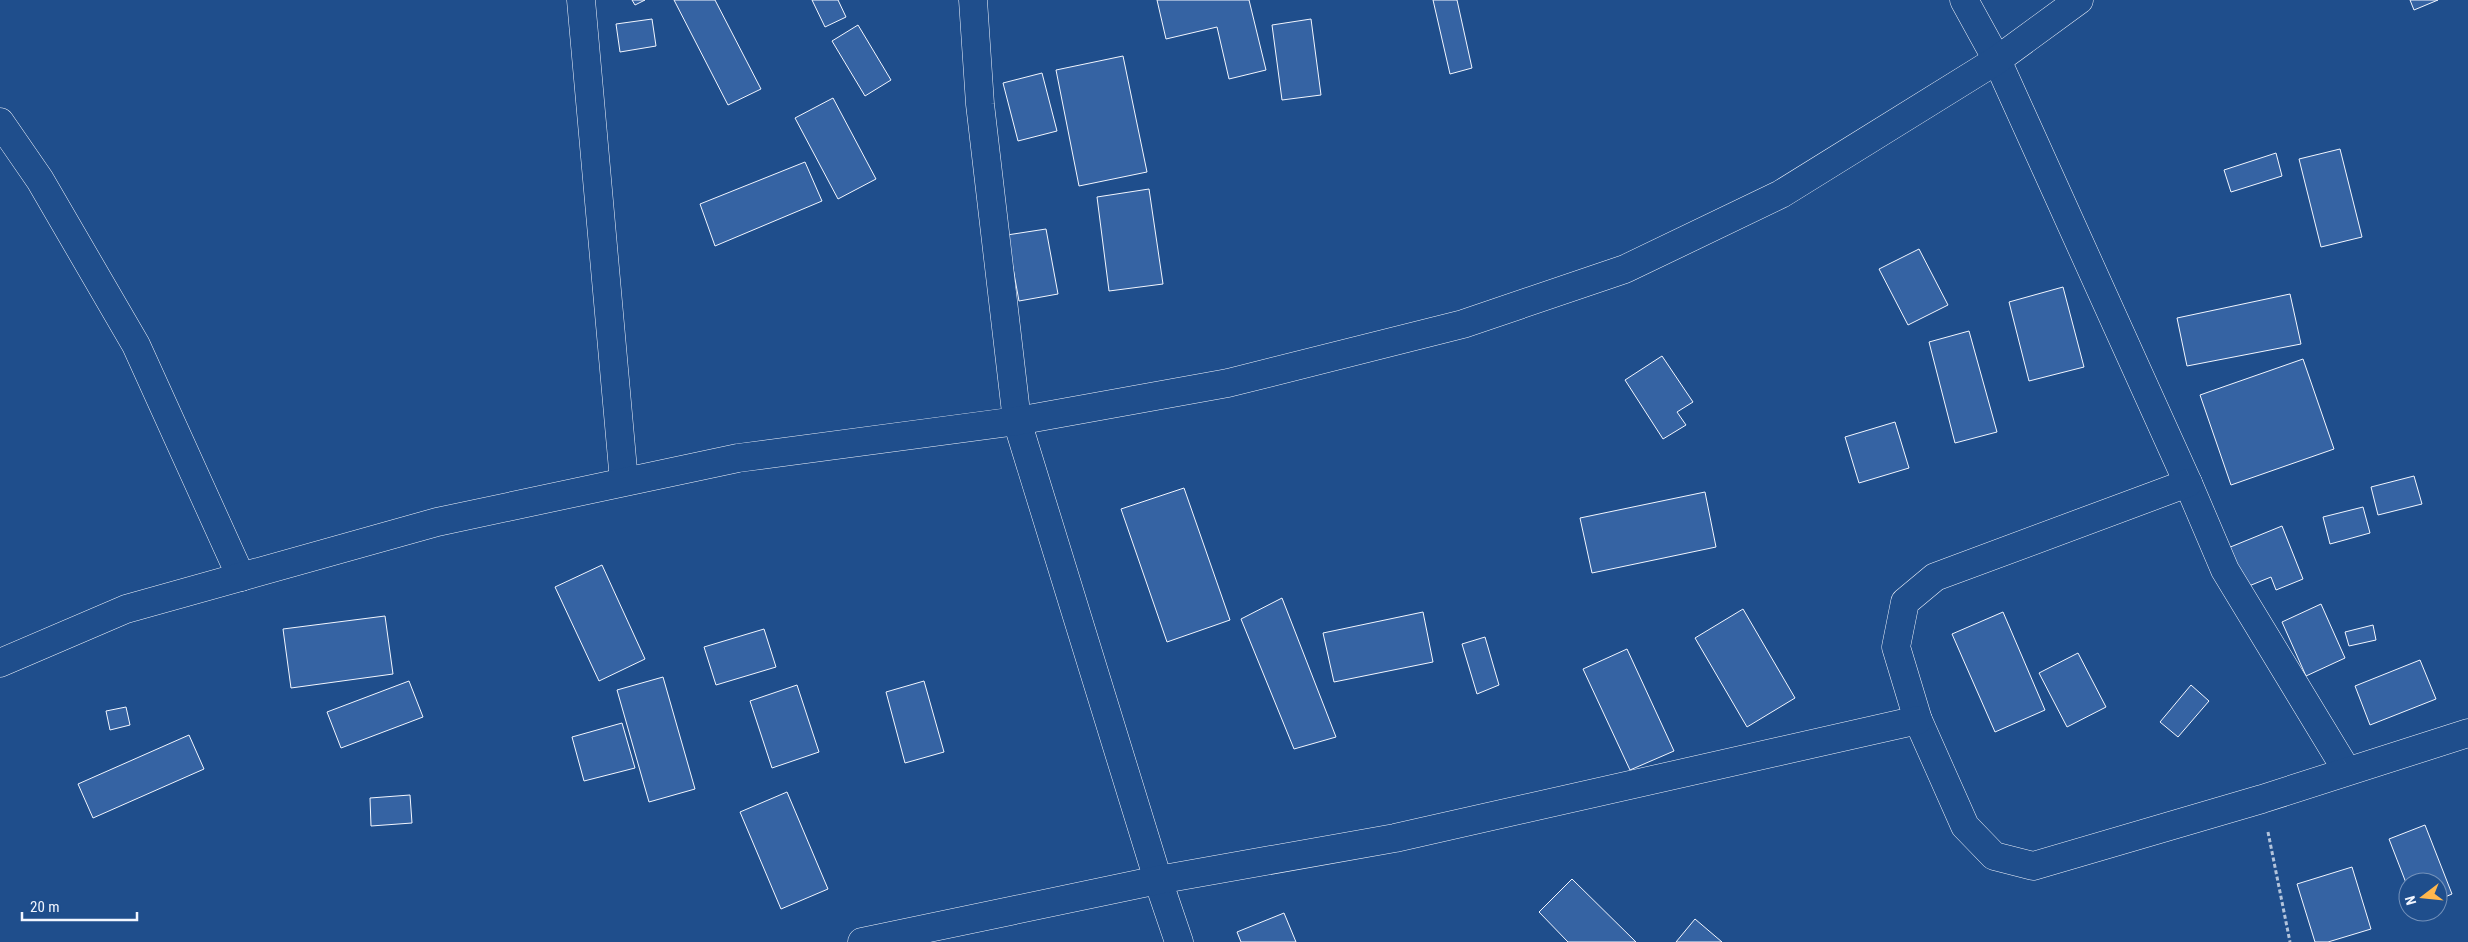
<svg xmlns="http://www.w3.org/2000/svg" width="2468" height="942" viewBox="0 0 2468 942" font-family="'Roboto Condensed',sans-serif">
	<rect width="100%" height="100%" fill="#1f4e8c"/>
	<g fill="#3563a3" stroke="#f2f6ff">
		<polygon points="632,0 645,0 635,5"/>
		<polygon points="674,0 715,0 761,89 728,105"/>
		<polygon points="812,0 838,0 846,17 825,27"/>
		<polygon points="1157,0 1249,0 1266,70 1229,79 1217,27 1166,39"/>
		<polygon points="1433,0 1457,0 1472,68 1450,74"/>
		<polygon points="2410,0 2438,0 2414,10"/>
		<polygon points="652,19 656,46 620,52 616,24"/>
		<polygon points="1311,19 1321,95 1282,100 1272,25"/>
		<polygon points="858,25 891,80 865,96 832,41"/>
		<polygon points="1123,56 1147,172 1079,186 1056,70"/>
		<polygon points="1042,73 1057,131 1018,141 1003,83"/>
		<polygon points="833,98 876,179 838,199 795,118"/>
		<polygon points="2340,149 2362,237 2321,247 2299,159"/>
		<polygon points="2276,153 2282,176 2231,192 2224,170"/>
		<polygon points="805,162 822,201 715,246 700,204"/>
		<polygon points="1149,189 1163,284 1109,291 1097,197"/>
		<polygon points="1046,229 1058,294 1019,301 1007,235"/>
		<polygon points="1919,249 1948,305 1908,325 1879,269"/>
		<polygon points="2063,287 2084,367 2029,381 2009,302"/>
		<polygon points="2290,294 2301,344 2187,366 2177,318"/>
		<polygon points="1969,331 1997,432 1955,443 1929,342"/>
		<polygon points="1662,356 1693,402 1677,412 1686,425 1663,439 1625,380"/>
		<polygon points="2303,359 2334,449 2231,485 2200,395"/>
		<polygon points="1895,422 1909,468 1859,483 1845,437"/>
		<polygon points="2414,476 2422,504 2378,515 2371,487"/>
		<polygon points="1184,488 1230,620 1167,642 1121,509"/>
		<polygon points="1705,492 1716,547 1592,573 1580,518"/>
		<polygon points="2363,507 2370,533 2330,544 2323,517"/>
		<polygon points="2282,526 2303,579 2276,590 2271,577 2239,590 2223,550"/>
		<polygon points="602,565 645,659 599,681 555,587"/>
		<polygon points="1282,598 1336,737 1294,749 1241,619"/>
		<polygon points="2321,604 2345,658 2306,676 2282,622"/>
		<polygon points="1743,609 1795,698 1747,727 1695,638"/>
		<polygon points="1423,612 1433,662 1334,682 1323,633"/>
		<polygon points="2003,612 2045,710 1995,732 1952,634"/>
		<polygon points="385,616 393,674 291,688 283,629"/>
		<polygon points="2373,625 2376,640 2349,646 2345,632"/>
		<polygon points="764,629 776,667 716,685 704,647"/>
		<polygon points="1485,637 1499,685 1477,694 1462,644"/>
		<polygon points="1627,649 1674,751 1630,770 1583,669"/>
		<polygon points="2078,653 2106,707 2067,727 2039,673"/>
		<polygon points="2420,660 2436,699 2370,725 2355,686"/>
		<polygon points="663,677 695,789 649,802 617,690"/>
		<polygon points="409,681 423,717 341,748 327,712"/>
		<polygon points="924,681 944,752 905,763 886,692"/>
		<polygon points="797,685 819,752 772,768 750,701"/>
		<polygon points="2191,685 2209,701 2178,737 2160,722"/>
		<polygon points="126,707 130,725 110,730 106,711"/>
		<polygon points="622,723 635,768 584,781 572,737"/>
		<polygon points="189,735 204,769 93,818 78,784"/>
		<polygon points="787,792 828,889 781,909 740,812"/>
		<polygon points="410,795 412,823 371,826 370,798"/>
		<polygon points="2425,825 2452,894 2438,900 2438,882 2408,882 2408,888 2389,839"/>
		<polygon points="2352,867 2371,929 2328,942 2315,942 2297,884"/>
		<polygon points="1572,879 1636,942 1568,942 1539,912"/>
		<polygon points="1284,913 1296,942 1241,942 1237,932"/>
		<polygon points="1695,919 1722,942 1676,942"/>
	</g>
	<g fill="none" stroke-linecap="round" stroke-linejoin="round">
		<defs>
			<g id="minor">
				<polyline points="581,0 624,481"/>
				<polyline points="973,0 980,104 1017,421 1158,880 1179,942"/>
				<polyline points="1964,0 1997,60 2188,483 2225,570 2347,771"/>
				<polyline points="0,122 40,180 136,345 241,577"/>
				<polyline points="2188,483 1935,577 1905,602 1896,647 1918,720 1965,826 1994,856 2033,866 2262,799 2468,733"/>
				<polyline points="0,663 126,609 437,522 738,458 1017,421 1228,383 1463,324 1625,269 1781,194 1997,60 2079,0"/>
				<polyline points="862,942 1158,880 1395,838 1918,720"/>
			</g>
		</defs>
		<use href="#minor" stroke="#f2f6ff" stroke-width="29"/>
		<polyline stroke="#b3c4dc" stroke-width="3" stroke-dasharray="4 2.5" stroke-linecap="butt" points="2268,832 2290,942"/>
		<use href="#minor" stroke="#1f4e8c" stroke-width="28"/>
	</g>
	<g transform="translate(2423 897) rotate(254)"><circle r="24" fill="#1f4e8c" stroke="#7391ba"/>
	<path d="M0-4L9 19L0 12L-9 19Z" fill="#ffb74d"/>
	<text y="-8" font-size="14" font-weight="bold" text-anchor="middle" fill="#f2f6ff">N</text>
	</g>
	<path d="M22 912v8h115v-8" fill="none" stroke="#f2f6ff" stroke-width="2.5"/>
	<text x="30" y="912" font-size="15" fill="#f2f6ff" stroke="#1f4e8c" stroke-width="4" paint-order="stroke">20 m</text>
</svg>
